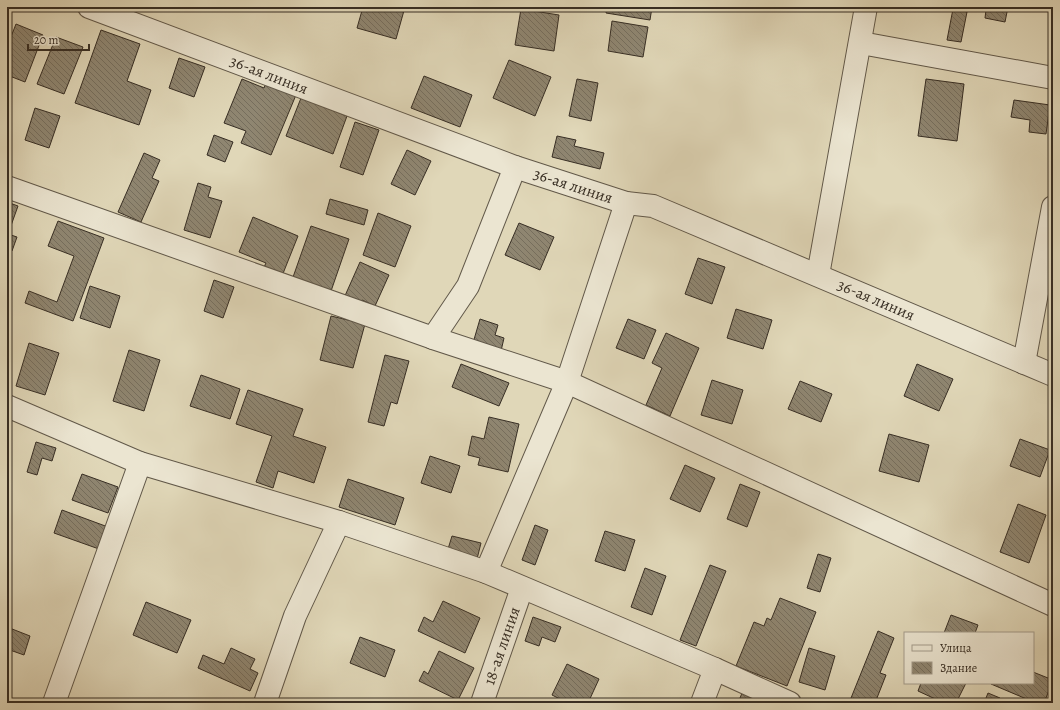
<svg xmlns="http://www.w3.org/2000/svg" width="1060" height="710" viewBox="0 0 1060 710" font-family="Alegreya,serif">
	<defs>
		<pattern id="building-back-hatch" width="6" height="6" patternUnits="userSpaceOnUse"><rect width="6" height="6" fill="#8f8671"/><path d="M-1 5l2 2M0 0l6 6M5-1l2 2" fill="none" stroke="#766e5d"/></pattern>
	</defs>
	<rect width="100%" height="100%" fill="#e0d7b8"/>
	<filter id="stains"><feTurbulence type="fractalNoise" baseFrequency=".005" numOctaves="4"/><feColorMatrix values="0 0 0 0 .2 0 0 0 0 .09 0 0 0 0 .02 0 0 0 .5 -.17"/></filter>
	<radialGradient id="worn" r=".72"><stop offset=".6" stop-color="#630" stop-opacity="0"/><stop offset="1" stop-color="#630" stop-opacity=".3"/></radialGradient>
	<g fill="url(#building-back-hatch)" stroke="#372e24">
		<polygon points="363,7 405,7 396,39 357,28"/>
		<polygon points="607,7 652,7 650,20 606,13"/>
		<polygon points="978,7 1008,7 1005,22 985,18 986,10"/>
		<polygon points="521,9 559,15 554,51 515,45"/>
		<polygon points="953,9 967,12 961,42 947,40"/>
		<polygon points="612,21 648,27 643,57 608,51"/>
		<polygon points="16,24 43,35 25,82 7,75 7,47"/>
		<polygon points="101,30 140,44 127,81 151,90 139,125 75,103"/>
		<polygon points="56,37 83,47 64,94 37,84"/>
		<polygon points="179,58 205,67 194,97 169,88"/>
		<polygon points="509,60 551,77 535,116 493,98"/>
		<polygon points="424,76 472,95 460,127 411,108"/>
		<polygon points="242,79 264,88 266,83 296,95 271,155 241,143 246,131 224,123"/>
		<polygon points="577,79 598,83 591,121 569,116"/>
		<polygon points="926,79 964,84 957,141 918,136"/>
		<polygon points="301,98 347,116 333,154 286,136"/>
		<polygon points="1014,100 1050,105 1046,134 1029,132 1030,120 1011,117"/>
		<polygon points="35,108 60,116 49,148 25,140"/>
		<polygon points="355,122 379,130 363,175 340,167"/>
		<polygon points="214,135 233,142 225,162 207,155"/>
		<polygon points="557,136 576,140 574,146 604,153 600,169 552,157"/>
		<polygon points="407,150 431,161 415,195 391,184"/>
		<polygon points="144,153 160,160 152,178 159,181 141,222 118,212"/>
		<polygon points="198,183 211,187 208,197 222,201 210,238 184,230"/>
		<polygon points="330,199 368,210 364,225 326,214"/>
		<polygon points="7,202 18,206 8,234 17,237 12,251 7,250"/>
		<polygon points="378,213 411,226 395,267 363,255"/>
		<polygon points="253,217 298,236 282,276 263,269 266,263 239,252"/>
		<polygon points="58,221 104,238 73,321 25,303 29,291 57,302 74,256 48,246"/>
		<polygon points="519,223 554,237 540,270 505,255"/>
		<polygon points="311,226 349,239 330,294 292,280"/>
		<polygon points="698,258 725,267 712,304 685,294"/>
		<polygon points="360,262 389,275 375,306 362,300 360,305 344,298"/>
		<polygon points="214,280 234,287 223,318 204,311"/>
		<polygon points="90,286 120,296 110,328 80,318"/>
		<polygon points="736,309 772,320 763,349 727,338"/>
		<polygon points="331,316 365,324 353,368 320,360"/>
		<polygon points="480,319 498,325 495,335 504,338 501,351 473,343"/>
		<polygon points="628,319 656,330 644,359 616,348"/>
		<polygon points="666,333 699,348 670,416 646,405 662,368 652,363"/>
		<polygon points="29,343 59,353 45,395 16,386"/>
		<polygon points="129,350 160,360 144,411 113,401"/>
		<polygon points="385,355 409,361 397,404 391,402 384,426 368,422"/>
		<polygon points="461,364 509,383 499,406 452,387"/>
		<polygon points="917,364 953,379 939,411 904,396"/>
		<polygon points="201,375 240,389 230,419 190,406"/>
		<polygon points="712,380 743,390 732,424 701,415"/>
		<polygon points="800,381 832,394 821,422 788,409"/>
		<polygon points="248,390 303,409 293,436 326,447 314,483 278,471 273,488 256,482 272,436 236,424"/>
		<polygon points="489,417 519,424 508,472 478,465 480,458 468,455 472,436 484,439"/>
		<polygon points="889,434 929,445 919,482 879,471"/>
		<polygon points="1020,439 1050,450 1040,477 1010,466"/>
		<polygon points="36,442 56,448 52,461 42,458 37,475 27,472"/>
		<polygon points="430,456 460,466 451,493 421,483"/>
		<polygon points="685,465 715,478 700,512 670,499"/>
		<polygon points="82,474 118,487 108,513 72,500"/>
		<polygon points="348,479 404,498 395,525 339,507"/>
		<polygon points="740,484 760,492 747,527 727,519"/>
		<polygon points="1018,504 1046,515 1029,563 1000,552"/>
		<polygon points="62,510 108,527 99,549 54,533"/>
		<polygon points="535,525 548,530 535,565 522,560"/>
		<polygon points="605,531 635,540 625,571 595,561"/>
		<polygon points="452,536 481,543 477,559 448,549"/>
		<polygon points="818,554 831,558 820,592 807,588"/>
		<polygon points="710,565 726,571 696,646 680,640"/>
		<polygon points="645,568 666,576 652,615 631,607"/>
		<polygon points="780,598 816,612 787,686 736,666 754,622 764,626 767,618 771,620"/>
		<polygon points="443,601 480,618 465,653 418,631 424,617 433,622"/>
		<polygon points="146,602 191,620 177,653 133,635"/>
		<polygon points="951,615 978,625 975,633 944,633"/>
		<polygon points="533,617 561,627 555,642 542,637 539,646 525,641"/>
		<polygon points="7,627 30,636 24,655 7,649"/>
		<polygon points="878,631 894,638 880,673 886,675 875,703 849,703"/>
		<polygon points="360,637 395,650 385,677 350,663"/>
		<polygon points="231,648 255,659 250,669 258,673 250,691 198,668 203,655 224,664"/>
		<polygon points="809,648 835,656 825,690 799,682"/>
		<polygon points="439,651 474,668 458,700 419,681 424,671 428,674"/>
		<polygon points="567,664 599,679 588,703 568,703 552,695"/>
		<polygon points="1033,672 1053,680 1044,703 1036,703 991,684 1033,683"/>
		<polygon points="921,683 966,683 956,703 944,703 918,691"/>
		<polygon points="742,693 766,703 738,703"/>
		<polygon points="988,693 1000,698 998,703 984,703"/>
	</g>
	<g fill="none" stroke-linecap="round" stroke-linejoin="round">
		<defs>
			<g id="minor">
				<polyline points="89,7 515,167 626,203 653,206 1053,375"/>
				<polyline points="861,43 1053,78"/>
				<polyline points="7,187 433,338 468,286 515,167"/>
				<polyline points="818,275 866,7"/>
				<polyline points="433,338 567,382 1053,605"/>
				<polyline points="1024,363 1053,207"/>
				<polyline points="7,406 140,463 339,522 486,572 715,669 790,703"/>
				<polyline points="486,572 567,382 626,203"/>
				<polyline points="54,703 140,463"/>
				<polyline points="265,703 295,616 339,522"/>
				<polyline points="482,703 522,588"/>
				<polyline points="702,703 715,669"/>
			</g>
		</defs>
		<use href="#minor" stroke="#615849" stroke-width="24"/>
		<use href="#minor" stroke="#ebe5d1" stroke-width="22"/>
	</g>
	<g text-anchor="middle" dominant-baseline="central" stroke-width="4" stroke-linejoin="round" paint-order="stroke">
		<g font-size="16" fill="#372e24" stroke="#ebe5d1">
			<text transform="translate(269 75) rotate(21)">36-ая линия</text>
			<text transform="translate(573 186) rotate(18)">36-ая линия</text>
			<text transform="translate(876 300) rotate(23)">36-ая линия</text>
			<text transform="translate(502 646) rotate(-71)">18-ая линия</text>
		</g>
	</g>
	<rect width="1060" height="710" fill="none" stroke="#e0d7b8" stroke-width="24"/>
	<rect x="8" y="8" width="1044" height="694" fill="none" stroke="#372e24" stroke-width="2"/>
	<rect x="12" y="12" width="1036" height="686" fill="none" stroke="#372e24"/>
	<rect x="904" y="632" width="130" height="52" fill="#ebe5d1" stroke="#a39c8c"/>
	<rect x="912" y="645" width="20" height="6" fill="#ebe5d1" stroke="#a39c8c"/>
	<text x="940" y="652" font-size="12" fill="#372e24">Улица</text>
	<rect x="912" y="662" width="20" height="12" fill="url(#building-back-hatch)" stroke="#a39c8c"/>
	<text x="940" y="672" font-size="12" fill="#372e24">Здание</text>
	<path d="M28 44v6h61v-6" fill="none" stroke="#372e24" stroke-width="2"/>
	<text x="34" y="44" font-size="12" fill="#372e24" stroke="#ebe5d1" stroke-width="3" paint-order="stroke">20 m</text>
	<rect width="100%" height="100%" filter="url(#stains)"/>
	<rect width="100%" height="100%" fill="url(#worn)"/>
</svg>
